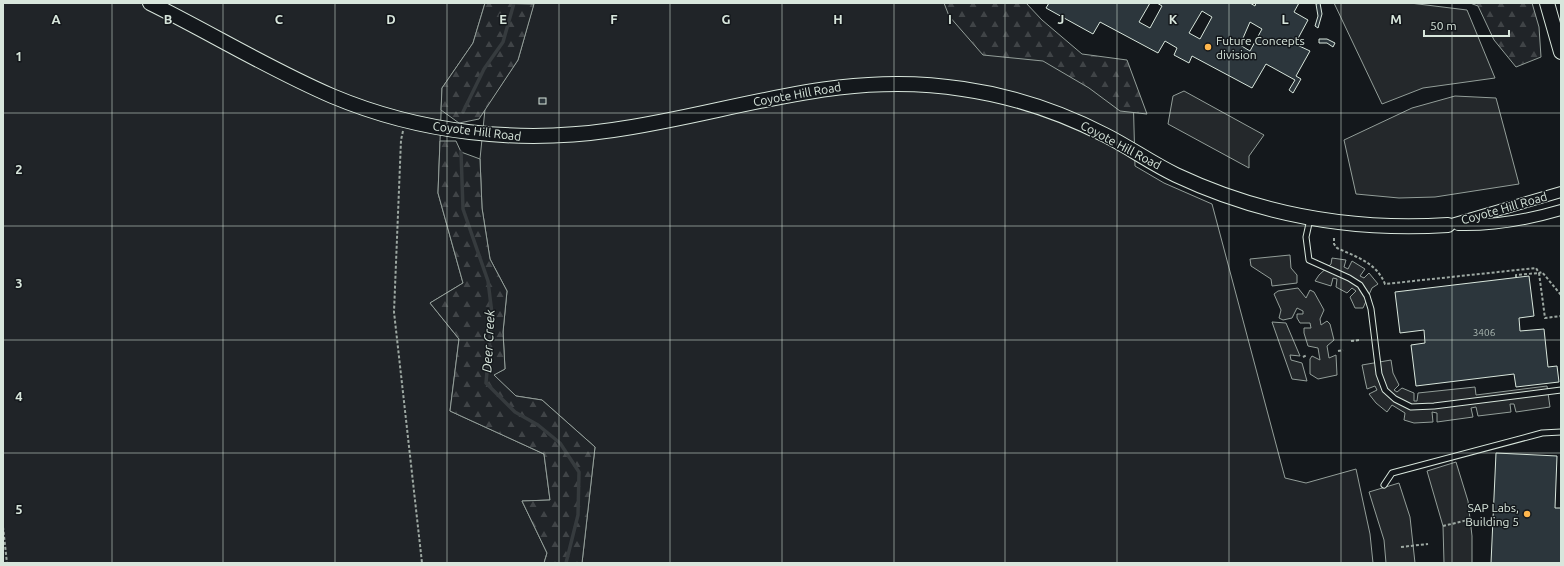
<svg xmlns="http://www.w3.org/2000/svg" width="1564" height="566" viewBox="0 0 1564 566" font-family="Ubuntu,sans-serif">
	<defs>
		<pattern id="forest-firs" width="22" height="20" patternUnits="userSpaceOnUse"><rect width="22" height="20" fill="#202428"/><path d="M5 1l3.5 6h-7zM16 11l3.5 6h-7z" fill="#404447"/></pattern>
	</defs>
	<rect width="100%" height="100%" fill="#14181c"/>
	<g fill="#202428" stroke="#939e99">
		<polygon points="3,3 485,3 473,43 442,88 438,193 463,283 430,303 459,339 450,411 544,454 550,500 522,501 547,553 544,563 3,563"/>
		<polygon points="534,3 956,3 1133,90 1135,166 1164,183 1212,204 1285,478 1306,483 1356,469 1370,534 1373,563 582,563 595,447 542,400 516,396 493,375 505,369 503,332 507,291 490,259 482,208 480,159 485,109 518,60"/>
	</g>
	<g fill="url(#forest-firs)" stroke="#939e99">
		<polygon points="485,3 534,4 518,60 479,119 459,123 441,110 442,88 473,43"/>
		<polygon points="944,3 1026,3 1042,20 1082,54 1127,60 1147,114 1120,111 1089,88 1043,61 983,55 949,16"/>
		<polygon points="1470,3 1532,3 1539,27 1541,57 1516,67 1494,40 1478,6"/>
		<polygon points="440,141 456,141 461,152 480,159 482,208 490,259 507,291 503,332 505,369 494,375 516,396 542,400 595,447 582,563 544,563 547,553 522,501 550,500 544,454 450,411 459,339 430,303 463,283 438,193"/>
	</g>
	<g fill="#24282b" stroke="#939e99">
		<polygon points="1334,3 1410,3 1467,10 1495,78 1423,88 1382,104"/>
		<polygon points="1184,91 1264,135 1249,156 1249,168 1168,124 1173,96"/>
		<polygon points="1455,96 1496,98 1519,184 1435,197 1399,198 1356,194 1344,140 1412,108"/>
		<polygon points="1290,255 1291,268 1297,275 1297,283 1272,286 1271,279 1251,266 1250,259"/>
		<polygon points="1332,258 1346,260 1344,267 1348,269 1352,261 1365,269 1360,276 1364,278 1369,273 1378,284 1372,288 1363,308 1355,308 1350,297 1356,291 1352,288 1347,293 1336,287 1337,279 1333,278 1331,286 1315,281 1319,275 1331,264"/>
		<polygon points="1298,288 1306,298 1310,290 1314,292 1324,310 1320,319 1321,325 1327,321 1330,324 1334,340 1327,346 1329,358 1336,355 1337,375 1318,379 1310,374 1310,359 1312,356 1320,360 1318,348 1308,346 1304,333 1304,328 1311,328 1310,323 1300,323 1297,318 1297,314 1303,314 1303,311 1297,308 1292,318 1283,320 1279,318 1281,310 1274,294 1278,291"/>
		<polygon points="1272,322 1286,323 1300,356 1290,355 1291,360 1302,363 1307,381 1292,379"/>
		<polygon points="1391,360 1393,373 1399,385 1394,390 1397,392 1402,388 1414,393 1414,401 1417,401 1418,393 1475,387 1476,395 1547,386 1550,407 1516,412 1514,404 1510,404 1511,412 1478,416 1476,407 1471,408 1473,417 1437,422 1437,413 1432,412 1433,422 1414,423 1404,420 1405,413 1392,405 1387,412 1376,403 1369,394 1377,390 1375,386 1367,389 1365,380 1362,365"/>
		<polygon points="1456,462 1468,501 1472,536 1472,563 1444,563 1443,526 1427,471"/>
		<polygon points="1399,483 1410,517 1415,563 1386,563 1384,540 1369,492"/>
	</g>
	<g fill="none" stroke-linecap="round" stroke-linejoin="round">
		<g stroke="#363b3e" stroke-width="3.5">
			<polyline points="463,112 484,69 503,42 514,3"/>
			<polyline points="461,152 463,209 488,281 492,314 486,383 515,412 538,425 560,443 579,472 578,515 566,563"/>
		</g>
	</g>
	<g fill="#2c363c" stroke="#d8e6dc" fill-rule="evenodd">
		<path d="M 1049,3 L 1150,3 L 1139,22 L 1150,28 L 1162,6 L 1157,3 L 1250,3 L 1255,6 L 1256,3 L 1299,3 L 1294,12 L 1308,20 L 1295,44 L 1310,51 L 1296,76 L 1301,79 L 1293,93 L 1289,90 L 1295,80 L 1266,64 L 1252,88 L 1192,56 L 1189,63 L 1174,55 L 1177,48 L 1165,41 L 1158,53 L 1100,22 L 1093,34 L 1046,8 ZM 1202,11 L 1212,17 L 1200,39 L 1189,33 ZM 1250,22 L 1262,29 L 1250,51 L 1240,45 Z"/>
		<polygon points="1320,3 1322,14 1318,28 1315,26 1318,16 1316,4"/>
		<polygon points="1319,39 1327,39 1335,43 1333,47 1327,43 1319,43"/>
		<rect x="539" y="98" width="7" height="6"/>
		<polygon points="1529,276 1534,316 1519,318 1520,331 1544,329 1548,367 1557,366 1559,382 1516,387 1514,374 1416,386 1411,345 1425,343 1424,330 1400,333 1395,292"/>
		<polygon points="1496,453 1557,456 1555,508 1561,508 1561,563 1491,563"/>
	</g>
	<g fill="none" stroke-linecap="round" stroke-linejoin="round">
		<defs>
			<g id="lane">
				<polyline points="1310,219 1306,237 1309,260 1349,278 1360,285 1367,296 1371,309 1379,374 1385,390 1395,399 1411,407 1434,406 1561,390"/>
				<polyline points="1384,485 1392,473 1542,433 1561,432"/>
			</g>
			<g id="street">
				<polyline points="1448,225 1561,192"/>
				<path d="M 1458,225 C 1493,226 1527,220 1561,210"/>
			</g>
			<g id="secondary">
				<path d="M 150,3 C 211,33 269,69 332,96 C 420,133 518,144 613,130 C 733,113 838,69 963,89 C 1012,96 1060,112 1105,135 C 1129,147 1151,163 1176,175 C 1261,215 1354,231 1448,225"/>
				<polyline points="1547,3 1561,52"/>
			</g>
		</defs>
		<use href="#lane" stroke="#d8e6dc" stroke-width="7"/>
		<use href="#street" stroke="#d8e6dc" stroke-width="12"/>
		<use href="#secondary" stroke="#d8e6dc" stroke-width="16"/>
		<g stroke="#9da8a2" stroke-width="2" stroke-dasharray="3 2" stroke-linecap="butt">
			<polyline points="403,131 401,140 394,312 422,563"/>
			<path d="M 1334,238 L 1334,244 L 1337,248 C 1356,257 1376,262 1385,284 L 1536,268 L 1539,273 L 1542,272 L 1561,295"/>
			<polyline points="1516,277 1516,275 1539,273 1545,318 1561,316"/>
			<polyline points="1351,341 1360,340"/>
			<polyline points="1338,351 1343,350"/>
			<polyline points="1303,357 1307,355"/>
			<polyline points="1443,526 1472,519"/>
			<polyline points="3,527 7,563"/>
			<polyline points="1401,547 1428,544"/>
		</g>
		<use href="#lane" stroke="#14181c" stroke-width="5"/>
		<use href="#street" stroke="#14181c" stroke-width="10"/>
		<use href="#secondary" stroke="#14181c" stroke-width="14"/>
	</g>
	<path fill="none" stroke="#d8e6dc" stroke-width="1" stroke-opacity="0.55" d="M 112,3 L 112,563M 223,3 L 223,563M 335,3 L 335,563M 447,3 L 447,563M 559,3 L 559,563M 670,3 L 670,563M 782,3 L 782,563M 894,3 L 894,563M 1005,3 L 1005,563M 1117,3 L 1117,563M 1229,3 L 1229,563M 1341,3 L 1341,563M 1452,3 L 1452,563M 3,113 L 1561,113M 3,226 L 1561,226M 3,340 L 1561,340M 3,453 L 1561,453"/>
	<g fill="#ffb74d" stroke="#14181c" stroke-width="1.5">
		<circle cx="1208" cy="47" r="4"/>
		<circle cx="1527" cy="514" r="4"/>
	</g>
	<g text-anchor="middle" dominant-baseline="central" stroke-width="3" stroke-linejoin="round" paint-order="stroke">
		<g font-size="10" fill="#adbab4">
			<text x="1484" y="332">3406</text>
		</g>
		<g font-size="12" fill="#d8e6dc" stroke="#14181c" text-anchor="start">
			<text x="1216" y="40">Future Concepts<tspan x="1216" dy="14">division</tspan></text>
			<text x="1519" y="507" text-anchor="end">SAP Labs,<tspan x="1519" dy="14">Building 5</tspan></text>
		</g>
		<g font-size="12" fill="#d8e6dc" stroke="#14181c">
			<text transform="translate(797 94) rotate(-10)">Coyote Hill Road</text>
			<text transform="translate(477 131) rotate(7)">Coyote Hill Road</text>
			<text transform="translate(1121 145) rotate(28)">Coyote Hill Road</text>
			<text transform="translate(1504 208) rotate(-16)">Coyote Hill Road</text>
		</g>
		<g font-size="13" font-style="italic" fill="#d8e6dc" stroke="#14181c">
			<text transform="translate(488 341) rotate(-87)">Deer Creek</text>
		</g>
	</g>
	<g font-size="13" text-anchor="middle" font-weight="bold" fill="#d8e6dc" stroke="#14181c" stroke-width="3" stroke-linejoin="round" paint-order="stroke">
		<text x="56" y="24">A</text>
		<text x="168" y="24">B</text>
		<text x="279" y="24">C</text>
		<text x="391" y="24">D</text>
		<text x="503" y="24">E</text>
		<text x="614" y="24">F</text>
		<text x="726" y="24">G</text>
		<text x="838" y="24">H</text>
		<text x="950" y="24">I</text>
		<text x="1061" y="24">J</text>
		<text x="1173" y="24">K</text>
		<text x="1285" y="24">L</text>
		<text x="1396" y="24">M</text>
		<text x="19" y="61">1</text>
		<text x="19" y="174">2</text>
		<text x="19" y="288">3</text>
		<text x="19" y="401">4</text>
		<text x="19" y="514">5</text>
	</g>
	<rect width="1564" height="566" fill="none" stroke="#d8e6dc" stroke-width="8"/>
	<path d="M1424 30v6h85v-6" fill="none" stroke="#d8e6dc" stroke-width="2"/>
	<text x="1430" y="30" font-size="12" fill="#d8e6dc" stroke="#14181c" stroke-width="3" paint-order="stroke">50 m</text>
</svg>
